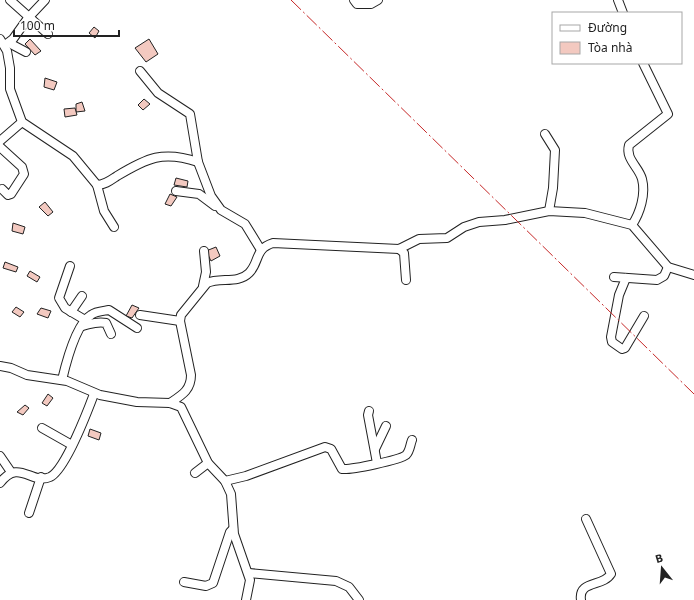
<svg xmlns="http://www.w3.org/2000/svg" width="694" height="600" viewBox="0 0 694 600" font-family="'Noto Sans',sans-serif">
	<rect width="100%" height="100%" fill="#fff"/>
	<g fill="#f3c9c0" stroke="#222">
		<polygon points="94,27 99,31 95,38 89,33"/>
		<polygon points="30,39 41,51 35,55 25,44"/>
		<polygon points="149,39 158,54 146,62 135,48"/>
		<polygon points="45,78 57,82 54,90 44,87"/>
		<polygon points="144,99 150,104 143,110 138,105"/>
		<polygon points="82,102 85,111 76,112 76,104"/>
		<polygon points="75,108 77,115 65,117 64,109"/>
		<polygon points="176,178 188,181 187,187 174,185"/>
		<polygon points="170,194 177,197 171,206 165,204"/>
		<polygon points="45,202 53,212 48,216 39,207"/>
		<polygon points="13,223 25,227 23,234 12,231"/>
		<polygon points="216,247 220,256 211,261 206,251"/>
		<polygon points="5,262 18,267 16,272 3,268"/>
		<polygon points="30,271 40,277 37,282 27,276"/>
		<polygon points="132,305 139,308 132,318 126,316"/>
		<polygon points="16,307 24,312 20,317 12,312"/>
		<polygon points="41,308 51,311 48,318 37,314"/>
		<polygon points="48,394 53,398 47,406 42,403"/>
		<polygon points="25,405 29,408 23,415 17,412"/>
		<polygon points="90,429 101,433 99,440 88,436"/>
	</g>
	<g fill="none" stroke-linecap="round" stroke-linejoin="round">
		<defs>
			<g id="minor">
				<polyline points="10,0 48,34"/>
				<polyline points="354,0 357,4 371,4 378,0"/>
				<polyline points="618,0 623,13"/>
				<polyline points="0,39 7,51 10,68 10,89 22,122 73,156 97,185 104,211 114,227"/>
				<polyline points="9,43 26,52"/>
				<polyline points="5,45 13,39 28,18 45,0"/>
				<polyline points="140,71 158,93 190,114 198,162 211,196 221,210 245,224 261,250"/>
				<polyline points="545,134 555,150 553,188 549,211"/>
				<polyline points="0,141 22,122"/>
				<polyline points="0,147 22,167 24,174 11,194 8,195 2,189"/>
				<path d="M 97,185 C 105,185 111,180 117,176 C 147,158 163,150 198,162"/>
				<polyline points="176,191 199,194 215,206"/>
				<path d="M 632,225 C 640,213 646,194 642,179 C 639,167 625,159 629,145 L 668,114 L 643,63"/>
				<polyline points="399,249 404,253 406,280"/>
				<polyline points="70,266 59,298 65,308 85,320"/>
				<polyline points="614,277 657,280 664,276 668,267"/>
				<polyline points="626,278 619,295 611,337 612,342 622,349 625,348 644,316"/>
				<polyline points="203,286 206,272 204,251"/>
				<polyline points="71,312 82,296"/>
				<polyline points="140,315 180,321"/>
				<path d="M 82,326 C 91,324 97,321 106,323 L 111,334"/>
				<polyline points="0,366 11,368 27,375 67,381 100,395 137,402 170,403 181,407 208,463 225,481 231,494 234,534 250,580 246,600"/>
				<path d="M 62,380 C 66,363 76,324 91,315 C 96,311 104,311 109,310 L 137,328"/>
				<path d="M 170,403 C 182,395 191,390 191,375 L 180,321 L 181,315 L 207,283 C 220,277 238,284 249,273 C 260,262 254,249 273,243 L 399,249 L 419,239 L 447,238 L 464,227 L 479,222 L 505,220 L 549,211 L 585,213 L 632,225 L 668,267 L 694,275"/>
				<polyline points="369,411 368,415 377,463"/>
				<polyline points="42,428 72,445"/>
				<polyline points="375,449 386,426"/>
				<polyline points="0,456 11,472"/>
				<polyline points="195,473 208,463"/>
				<path d="M 225,481 L 246,476 L 325,447 L 331,449 L 342,469 C 351,470 400,460 406,455 C 410,451 410,445 412,440"/>
				<path d="M 0,483 C 19,458 31,485 50,477 C 65,470 88,410 94,394"/>
				<polyline points="29,513 41,477"/>
				<polyline points="249,573 336,581 349,587 359,600"/>
				<polyline points="184,582 206,586 213,583 230,532 233,529"/>
				<path d="M 581,600 C 578,580 603,587 611,574 L 586,519"/>
			</g>
		</defs>
		<use href="#minor" stroke="#222" stroke-width="10"/>
		<use href="#minor" stroke="#fff" stroke-width="8"/>
		<polyline stroke="#c62828" stroke-width="1" stroke-dasharray="14 3 2 3" stroke-linecap="butt" points="291,0 694,394"/>
	</g>
	<rect x="552" y="12" width="130" height="52" fill="#ffffff" stroke="#a7a7a7"/>
	<rect x="560" y="25" width="20" height="6" fill="#ffffff" stroke="#a7a7a7"/>
	<text x="588" y="32" font-size="12" fill="#222222">Đường</text>
	<rect x="560" y="42" width="20" height="12" fill="#f3c9c0" stroke="#a7a7a7"/>
	<text x="588" y="52" font-size="12" fill="#222222">Tòa nhà</text>
	<g transform="translate(662 568) rotate(343)" stroke="#ffffff" stroke-width="3" paint-order="stroke">
	<path d="M0-3L7 15L0 10L-7 15Z" fill="#222222"/>
	<text y="-6" font-size="11" font-weight="bold" text-anchor="middle" fill="#222222">B</text>
	</g>
	<path d="M14 30v6h105v-6" fill="none" stroke="#222222" stroke-width="2"/>
	<text x="20" y="30" font-size="12" fill="#222222" stroke="#ffffff" stroke-width="3" paint-order="stroke">100 m</text>
</svg>
